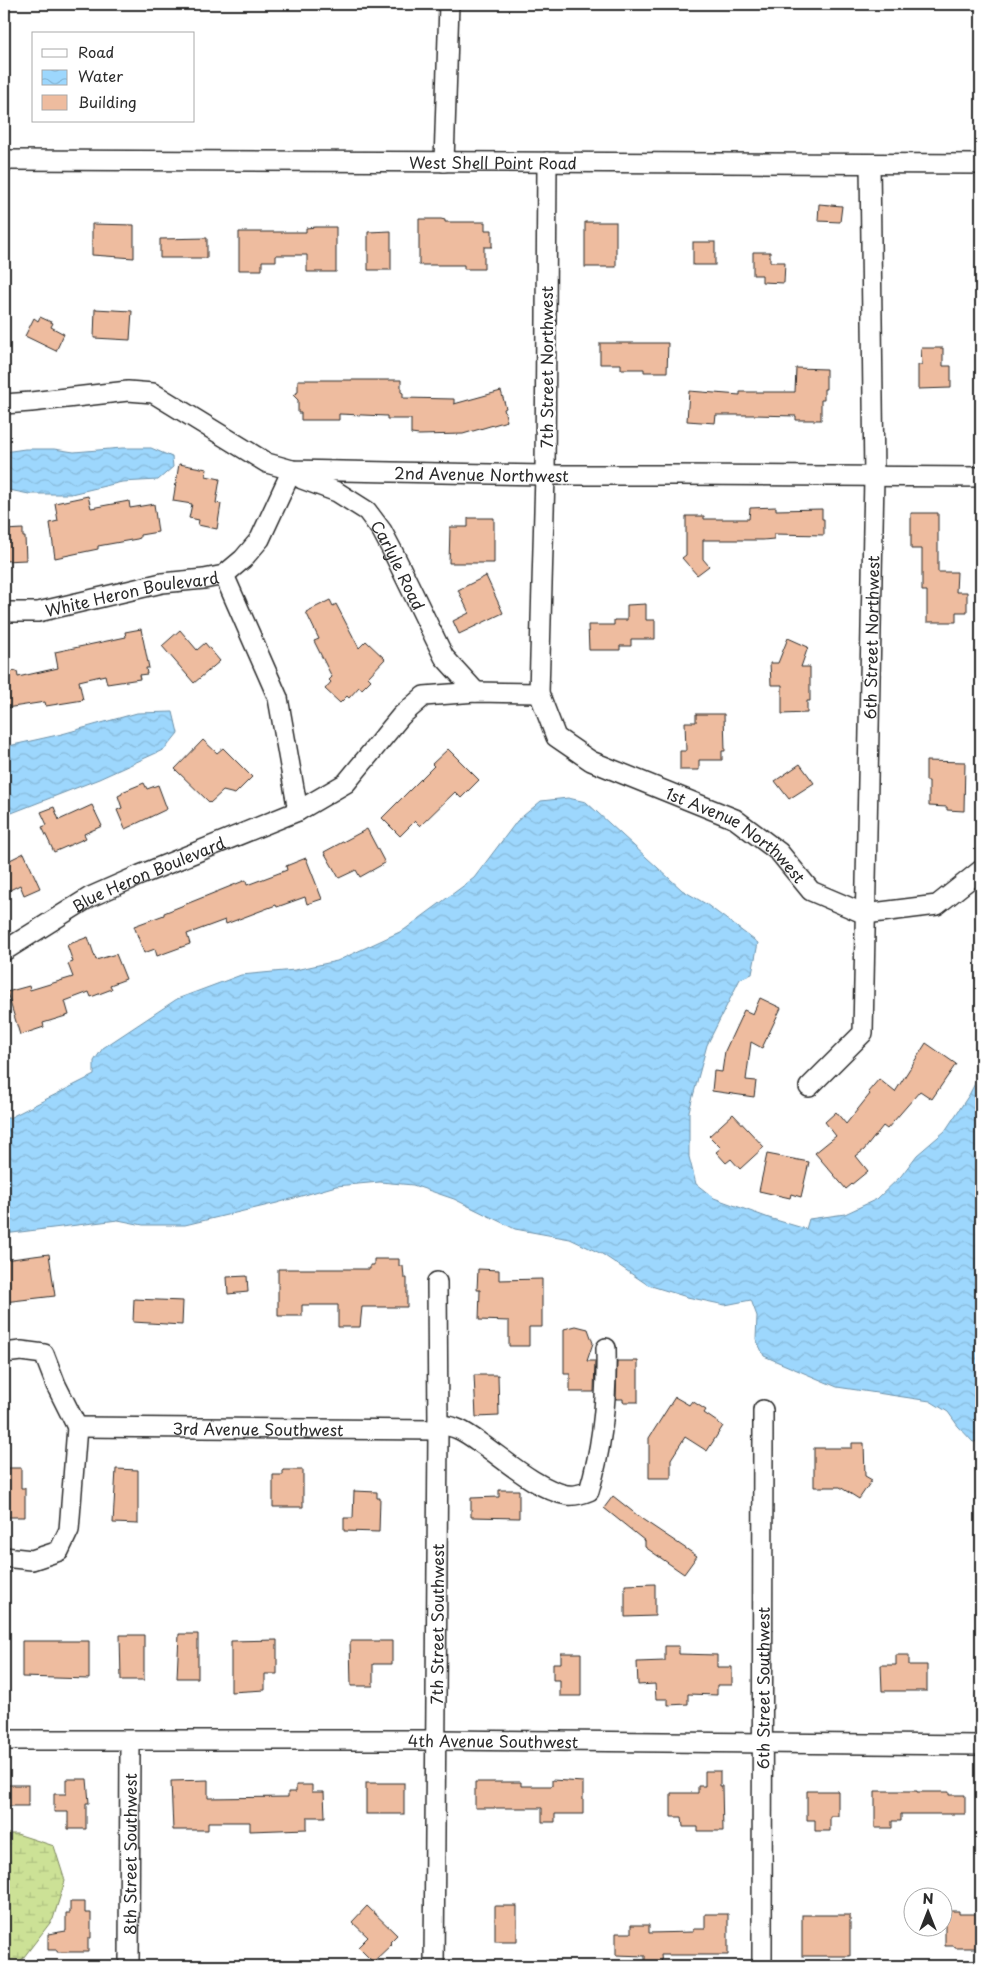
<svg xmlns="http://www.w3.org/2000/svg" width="985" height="1970" viewBox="0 0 985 1970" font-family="'Playpen Sans',sans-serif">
	<defs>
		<pattern id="wetland-marsh" width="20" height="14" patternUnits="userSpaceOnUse" patternTransform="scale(1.25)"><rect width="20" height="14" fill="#cce196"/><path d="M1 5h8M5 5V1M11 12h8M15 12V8" fill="none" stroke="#afc181"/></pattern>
		<pattern id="water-waves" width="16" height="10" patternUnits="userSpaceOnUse" patternTransform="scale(1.25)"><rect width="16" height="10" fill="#9dd7fd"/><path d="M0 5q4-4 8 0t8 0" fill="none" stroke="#87b9d9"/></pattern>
	</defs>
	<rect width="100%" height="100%" fill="#fff"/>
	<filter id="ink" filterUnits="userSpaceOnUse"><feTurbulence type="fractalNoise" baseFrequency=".02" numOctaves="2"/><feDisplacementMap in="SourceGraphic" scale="10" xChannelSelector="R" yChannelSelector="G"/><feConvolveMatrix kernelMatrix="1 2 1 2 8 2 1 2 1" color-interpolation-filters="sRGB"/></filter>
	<g filter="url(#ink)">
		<polygon fill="url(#wetland-marsh)" stroke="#7c8660" points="4,1834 17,1834 54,1846 65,1881 53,1919 17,1966 4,1966"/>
		<g fill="url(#water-waves)" stroke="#6f92a9">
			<polygon points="122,448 151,448 172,457 173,467 158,480 122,482 71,494 29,494 4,489 4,452 25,449 54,449 74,452"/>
			<polygon points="173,712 178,733 165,749 99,779 4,816 4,747 62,734 137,713"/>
			<polygon points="568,798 586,802 682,890 706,904 758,943 752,974 740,979 707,1045 689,1111 689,1157 696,1184 714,1198 769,1218 806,1229 809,1219 845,1214 877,1199 901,1176 917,1155 945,1131 969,1095 981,1072 981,1441 973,1442 958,1426 948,1412 930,1401 837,1387 764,1356 756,1339 757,1316 751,1300 725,1305 687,1297 648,1285 602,1254 570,1239 515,1229 454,1199 413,1185 380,1182 336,1186 277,1203 185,1225 143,1225 118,1220 4,1234 4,1118 9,1118 94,1075 94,1061 103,1048 177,999 241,975 295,970 337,961 404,930 474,878 517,821 541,801"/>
		</g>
		<g fill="#eebc9f" stroke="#2b2b2b">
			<polygon points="819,204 842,206 840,222 818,221"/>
			<polygon points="419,219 441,219 445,220 445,222 485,222 485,230 492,230 492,247 484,247 484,269 464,269 464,265 419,265"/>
			<rect x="585" y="222" width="31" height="45"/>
			<polygon points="92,224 134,225 134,258 92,255"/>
			<polygon points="316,227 336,227 336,272 307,272 307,255 276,255 276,261 262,261 262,270 239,270 239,232 306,232 306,228"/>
			<polygon points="391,231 391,270 368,270 368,232"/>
			<polygon points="207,238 207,258 160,258 160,239"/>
			<rect x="693" y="242" width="22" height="23"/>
			<polygon points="753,252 770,252 770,262 785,262 784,283 762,282 762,275 753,275"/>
			<polygon points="95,309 132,311 130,340 94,338"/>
			<polygon points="40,317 53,323 51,327 64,334 56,351 25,336 34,318 38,321"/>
			<polygon points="600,343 668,343 667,372 644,372 644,369 621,369 621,364 600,364"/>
			<polygon points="921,348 943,348 943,366 951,366 951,388 918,389 918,365 922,365"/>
			<polygon points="796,368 826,369 826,389 824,389 824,400 821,400 821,420 796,420 796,416 755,415 716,415 715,423 687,421 689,391 740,395 740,392 795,392"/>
			<polygon points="298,380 401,380 401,392 403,393 403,398 454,399 454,404 501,391 506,408 504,409 507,421 463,434 419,435 411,434 411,419 387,419 387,416 339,414 339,420 301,420 301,413 298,413 298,400 293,395 298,392"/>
			<polygon points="179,464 207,469 206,476 220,479 216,503 221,504 217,529 198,525 199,520 189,518 192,504 173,501"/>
			<polygon points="88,496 91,508 129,501 130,508 154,504 158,532 140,535 140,538 137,539 98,546 98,549 55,558 50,523 58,521 55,503"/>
			<polygon points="776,507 776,510 822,509 822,519 824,519 824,535 774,534 774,539 763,540 703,540 703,559 709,566 697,575 682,558 686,555 686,516 704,516 704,519 749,519 750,508"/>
			<polygon points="911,513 938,513 938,572 957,572 956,592 967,592 967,612 956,612 956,622 927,622 927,591 922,591 922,549 911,549"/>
			<polygon points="468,518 494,518 494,563 449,563 450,527 468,527"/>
			<polygon points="23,529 23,537 25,537 26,560 4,561 4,530"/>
			<polygon points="486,576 503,613 459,634 453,621 469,613 458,590"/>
			<polygon points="330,600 333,606 336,604 359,648 366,641 385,659 368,677 371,680 362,689 359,687 349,698 347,696 340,703 325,689 331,682 329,680 332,677 314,641 319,639 306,612"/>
			<polygon points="646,604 646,620 655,620 655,639 631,639 631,646 620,646 620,650 589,650 588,625 614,625 614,620 627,620 627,605"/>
			<polygon points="141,629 149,668 146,668 147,674 139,675 140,679 107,684 105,675 79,681 83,700 46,706 45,702 6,708 5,700 4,700 4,673 17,671 18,677 58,668 55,652 126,637 125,632"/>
			<polygon points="180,630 197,650 205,643 220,661 194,683 162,646"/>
			<polygon points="788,638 808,647 801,667 810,667 810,701 807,701 807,713 782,714 782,685 771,685 770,663 778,663"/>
			<polygon points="696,714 724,714 725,751 722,751 722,760 699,760 699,770 680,770 680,751 686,751 685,722 696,722"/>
			<polygon points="203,740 217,753 223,748 252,777 235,794 223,791 210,803 175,769"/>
			<polygon points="448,749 479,780 461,798 455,792 420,826 415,821 400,836 382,818 434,766 432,764"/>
			<polygon points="926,761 965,762 964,811 947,810 947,807 929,806 929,781 926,781"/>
			<polygon points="800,764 814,783 789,799 775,781"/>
			<polygon points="144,783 147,789 158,785 167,809 125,829 117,810 122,808 118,796 122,794 122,792"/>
			<polygon points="92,805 102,826 84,834 86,838 54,852 42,827 47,825 41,812 54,807 59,820"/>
			<polygon points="367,829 385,863 360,877 356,870 339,878 324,852"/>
			<polygon points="24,853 40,888 24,895 20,885 4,893 4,863"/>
			<polygon points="306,858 322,899 307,904 305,897 277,907 276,905 226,924 225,920 187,934 190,944 157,956 155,949 144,953 134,926 164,915 164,913 246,880 247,885 287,870 286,866"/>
			<polygon points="88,937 96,960 116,954 126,979 110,985 112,989 91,997 89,992 65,1001 69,1015 43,1023 44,1027 20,1035 7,992 29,986 30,990 73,977 68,964 73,962 67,945"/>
			<polygon points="760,998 781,1008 762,1048 751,1042 746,1080 756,1081 754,1097 712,1091 714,1071 722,1072 725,1051 744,1010 753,1014"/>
			<polygon points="926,1043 956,1064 932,1099 920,1091 887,1129 883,1126 864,1150 856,1156 868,1171 846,1189 815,1153 836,1136 825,1122 836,1112 846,1124 870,1094 868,1092 879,1079 895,1092"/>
			<polygon points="733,1114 764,1147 740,1169 731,1159 726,1163 716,1152 721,1148 709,1136"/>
			<polygon points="767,1154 809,1162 801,1197 791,1194 790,1198 759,1191"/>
			<polygon points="49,1254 55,1296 4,1302 4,1260"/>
			<polygon points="374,1259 399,1259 399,1266 403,1266 404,1278 407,1278 407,1307 362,1307 360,1327 338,1327 338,1305 302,1305 302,1316 278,1316 278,1269 370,1269 370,1265 374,1265"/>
			<polygon points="478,1269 499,1270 499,1280 542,1279 542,1327 529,1327 529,1346 509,1346 509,1321 479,1320 480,1290 477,1290"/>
			<polygon points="247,1276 248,1292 228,1294 227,1277"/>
			<polygon points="134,1299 183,1301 182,1325 133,1322"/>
			<polygon points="576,1326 588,1329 593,1343 587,1361 595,1361 594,1392 570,1392 570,1374 564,1374 564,1329"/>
			<polygon points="617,1361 638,1361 638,1402 623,1402 623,1399 616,1399"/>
			<polygon points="474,1375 498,1375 499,1416 476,1417"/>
			<polygon points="675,1397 689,1405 692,1401 706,1410 704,1413 723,1426 707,1451 685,1437 671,1459 671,1478 649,1478 649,1438"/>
			<polygon points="852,1443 864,1443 865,1476 872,1480 859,1499 840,1487 814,1487 814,1448 852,1448"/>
			<polygon points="4,1468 21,1468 21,1488 25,1488 25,1517 4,1517"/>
			<polygon points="116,1469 138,1470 138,1524 113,1523"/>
			<polygon points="283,1470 303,1470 303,1507 273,1507 273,1475 283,1475"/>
			<polygon points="499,1490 519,1490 519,1518 471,1517 471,1498 499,1497"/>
			<polygon points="354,1491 377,1492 377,1498 380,1498 379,1532 344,1531 344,1518 353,1518"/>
			<polygon points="613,1496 642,1519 697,1556 684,1574 645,1547 645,1541 604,1508"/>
			<polygon points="655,1584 655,1616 625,1617 625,1585"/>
			<polygon points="179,1634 198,1634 198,1678 177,1678"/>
			<polygon points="120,1635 144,1635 144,1680 121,1680"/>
			<polygon points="277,1640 277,1674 265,1674 265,1690 231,1692 231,1641"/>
			<polygon points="22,1641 89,1641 89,1679 22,1677"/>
			<polygon points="350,1641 392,1641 392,1664 373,1664 373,1686 351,1686"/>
			<polygon points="665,1646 679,1646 679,1654 717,1655 717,1667 732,1667 732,1685 717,1685 717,1695 688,1694 688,1704 668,1705 668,1699 656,1699 655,1684 638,1685 637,1662 665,1661"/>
			<polygon points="561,1653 581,1653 581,1696 560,1696 560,1680 553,1680 553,1663 561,1663"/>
			<polygon points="896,1655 909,1655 909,1665 927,1665 927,1691 882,1691 881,1665 896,1665"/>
			<polygon points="705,1771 720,1771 720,1786 722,1786 723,1831 698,1831 698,1827 683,1827 682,1817 671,1817 671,1793 698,1793 698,1786 705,1786"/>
			<polygon points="66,1779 87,1779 89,1803 86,1803 86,1829 68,1829 68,1812 54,1812 54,1794 66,1794"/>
			<polygon points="208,1780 208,1798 288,1797 288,1792 296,1792 296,1785 312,1785 312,1792 324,1792 325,1817 307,1817 307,1829 250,1831 250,1822 208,1822 208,1830 173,1830 171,1781"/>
			<polygon points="552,1780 583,1782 583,1814 555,1814 555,1822 542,1822 542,1808 475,1808 475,1782 521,1782 521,1786 552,1786"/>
			<rect x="366" y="1783" width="38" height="31"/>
			<rect x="4" y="1785" width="24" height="21"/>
			<polygon points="807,1791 838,1791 838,1816 830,1816 830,1831 815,1831 815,1820 807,1820"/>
			<polygon points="875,1791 917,1791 917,1792 949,1792 949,1795 965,1795 965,1814 901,1814 901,1821 892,1821 892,1828 875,1828"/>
			<polygon points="70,1902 85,1902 85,1913 91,1913 91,1938 88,1938 88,1952 57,1952 57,1950 48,1950 48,1934 66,1931 66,1913 70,1913"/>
			<polygon points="367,1906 397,1935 390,1942 392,1944 373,1962 358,1947 368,1937 352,1922"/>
			<rect x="495" y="1906" width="22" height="35"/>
			<polygon points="945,1911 959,1911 959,1914 981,1914 981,1948 955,1948 954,1946 945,1946"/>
			<polygon points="705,1914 728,1914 728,1955 661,1955 662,1966 645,1966 645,1956 616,1955 616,1933 631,1933 631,1925 649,1925 649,1933 693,1932 693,1929 705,1929"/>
			<rect x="802" y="1915" width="48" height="41"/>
		</g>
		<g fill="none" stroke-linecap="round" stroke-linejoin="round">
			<defs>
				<g id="minor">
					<path id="s1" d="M 4,160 L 981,164"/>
					<polyline points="444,162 449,4"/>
					<path id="s2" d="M 547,162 L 545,475 L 539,693 L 556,737 L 591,761 L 735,819 L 779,852 L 811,891 L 865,914 L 937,905 L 981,870"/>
					<path id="s3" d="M 4,404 L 31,402 L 128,391 L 153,393 L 267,463 L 292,470 L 545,475 L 675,475 L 981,477"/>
					<polyline points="224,575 278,698 298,811"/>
					<path id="s4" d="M 4,612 L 38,612 L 162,583 L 204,579 L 224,575 L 243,559 L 260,539 L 292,470 L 302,479 L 337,492 L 367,511 L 382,531 L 393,552 L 444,657 L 476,692"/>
					<path id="s5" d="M 4,951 L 90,897 L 140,875 L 298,811 L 346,783 L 401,716 L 424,696 L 476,692 L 539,693"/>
					<path id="s6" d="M 809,1087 L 863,1033 L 874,477 L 870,164"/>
					<polyline points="4,1353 21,1351 44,1354 56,1385 77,1427"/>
					<path d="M 438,1425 C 455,1425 465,1432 479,1442 C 504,1459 538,1490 567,1495 C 575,1496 582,1494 589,1491 C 603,1445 607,1397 606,1348"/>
					<path id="s7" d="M 77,1427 L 438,1430"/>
					<polyline points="4,1557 32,1560 59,1551 69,1530 77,1427"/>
					<path id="s8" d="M 4,1740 L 436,1740 L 981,1745"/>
					<path id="s9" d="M 129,1966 L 130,1741"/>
					<path id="s10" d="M 434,1966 L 438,1430 L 437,1282"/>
					<path id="s11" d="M 762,1966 L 763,1410"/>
				</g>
			</defs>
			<use href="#minor" stroke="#2b2b2b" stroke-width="22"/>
			<use href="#minor" stroke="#fff" stroke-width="19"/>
		</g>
	</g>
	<g text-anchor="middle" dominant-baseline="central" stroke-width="5" stroke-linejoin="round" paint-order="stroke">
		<g font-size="16" fill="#2b2b2b" stroke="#fff">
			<text stroke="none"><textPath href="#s1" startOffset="489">West Shell Point Road</textPath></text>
			<text transform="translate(546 367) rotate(-90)">7th Street Northwest</text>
			<text stroke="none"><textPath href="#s3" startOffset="499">2nd Avenue Northwest</textPath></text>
			<text stroke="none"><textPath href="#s4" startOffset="500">Carlyle Road</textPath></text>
			<text stroke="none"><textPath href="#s4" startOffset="130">White Heron Boulevard</textPath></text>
			<text stroke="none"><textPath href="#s6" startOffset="472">6th Street Northwest</textPath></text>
			<text stroke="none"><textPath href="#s2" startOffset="785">1st Avenue Northwest</textPath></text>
			<text stroke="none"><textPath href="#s5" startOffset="164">Blue Heron Boulevard</textPath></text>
			<text stroke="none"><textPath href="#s7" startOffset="181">3rd Avenue Southwest</textPath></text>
			<text stroke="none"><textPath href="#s10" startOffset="342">7th Street Southwest</textPath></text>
			<text stroke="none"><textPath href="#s11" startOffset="278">6th Street Southwest</textPath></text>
			<text stroke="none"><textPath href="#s8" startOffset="489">4th Avenue Southwest</textPath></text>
			<text stroke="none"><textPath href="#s9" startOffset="112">8th Street Southwest</textPath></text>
		</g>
	</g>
	<rect width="985" height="1970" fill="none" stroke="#fff" stroke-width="20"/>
	<rect x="10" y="10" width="965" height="1950" fill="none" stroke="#2b2b2b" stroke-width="2" filter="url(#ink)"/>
	<rect x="32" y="32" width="162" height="90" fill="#ffffff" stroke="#aaaaaa"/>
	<rect x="42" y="49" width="25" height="8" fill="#ffffff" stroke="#aaaaaa"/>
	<text x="78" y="58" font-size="15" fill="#2b2b2b">Road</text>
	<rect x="42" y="70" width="25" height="15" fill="url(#water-waves)" stroke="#aaaaaa"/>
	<text x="78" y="82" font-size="15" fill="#2b2b2b">Water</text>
	<rect x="42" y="95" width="25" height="15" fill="#eebc9f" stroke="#aaaaaa"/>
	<text x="78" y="108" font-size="15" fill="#2b2b2b">Building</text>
	<g transform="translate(928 1912)"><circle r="24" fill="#ffffff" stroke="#aaaaaa"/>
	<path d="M0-4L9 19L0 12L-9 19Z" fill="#2b2b2b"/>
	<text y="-8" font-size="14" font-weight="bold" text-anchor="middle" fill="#2b2b2b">N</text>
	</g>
</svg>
